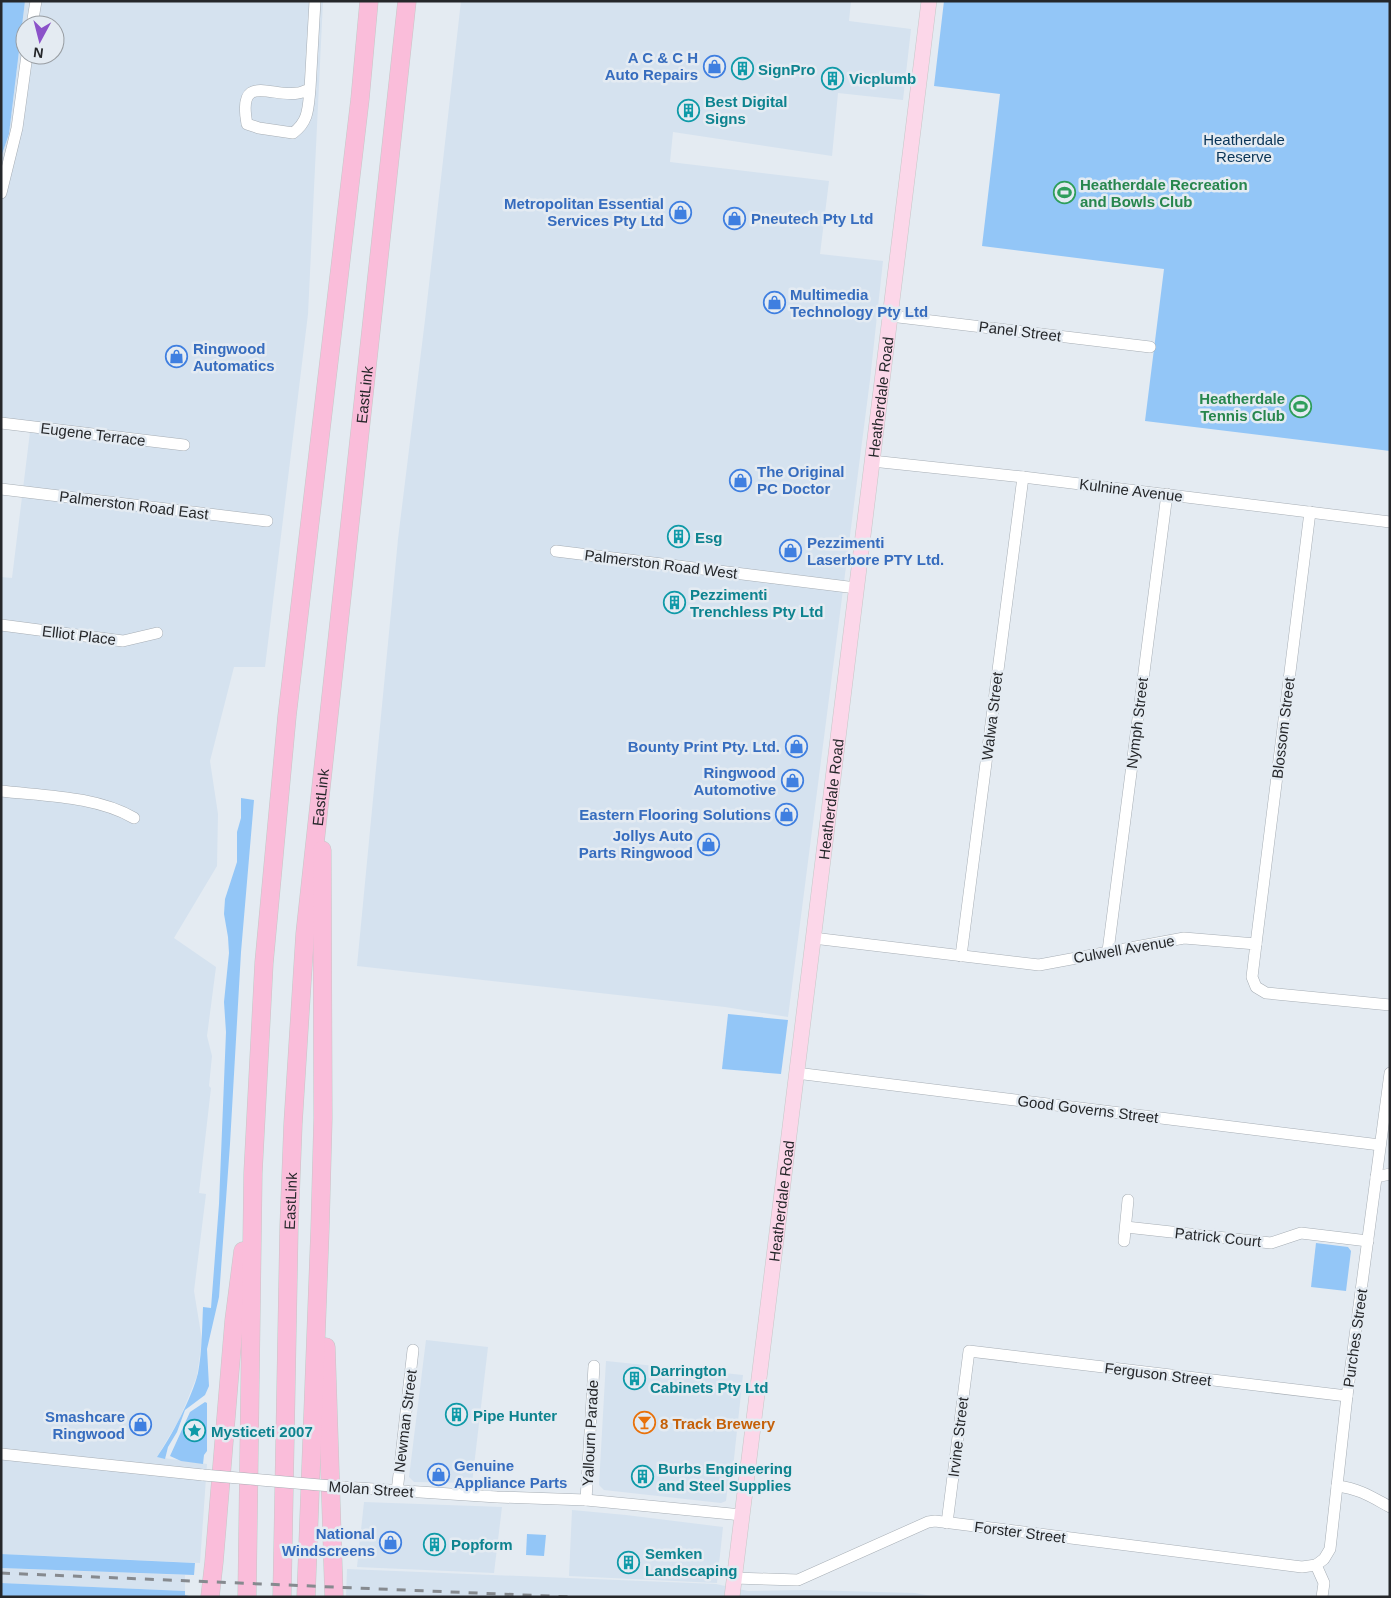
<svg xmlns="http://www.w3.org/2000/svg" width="1391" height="1598" viewBox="0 0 1391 1598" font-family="Helvetica,sans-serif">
	<rect width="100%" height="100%" fill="#e4ebf2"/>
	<g fill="#d5e2ef" fill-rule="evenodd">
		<path d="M 25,1 L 323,1 L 308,314 L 265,667 L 234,667 L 210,761 L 218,814 L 217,866 L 174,938 L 216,967 L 207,1036 L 212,1056 L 209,1086 L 211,1088 L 199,1193 L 206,1194 L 194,1291 L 202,1340 L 197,1376 L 180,1418 L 157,1457 L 207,1464 L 200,1563 L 1,1554 L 1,645 L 3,633 L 1,633 L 1,577 L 12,578 L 30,432 L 1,428 L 1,157 L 9,134 ZM 25,25 L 55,25 L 55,55 L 25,55 Z"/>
		<polygon points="461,1 851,1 849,21 911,29 903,100 838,93 832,156 673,132 670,162 829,181 820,254 883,261 870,380 788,1017 725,1007 357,966 398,539 425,320"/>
		<polygon points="426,1340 488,1347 472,1483 414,1482 409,1477"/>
		<polygon points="606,1361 743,1375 732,1477 729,1477 726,1501 721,1503 604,1490 599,1485"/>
		<polygon points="364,1502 502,1507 494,1573 357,1567"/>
		<polygon points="572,1510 626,1515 723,1527 717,1583 569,1576"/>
		<polygon points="1,1568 185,1575 185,1591 1,1583"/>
		<polygon points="347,1569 716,1584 748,1591 807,1590 915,1593 937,1597 346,1597"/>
	</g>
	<g fill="#93c6f7">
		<polygon points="1,1 25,1 9,134 1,157"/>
		<polygon points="944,1 1390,1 1390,451 1145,421 1164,269 982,246 1000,94 934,86"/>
		<path d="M 241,798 L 254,800 L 241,952 L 230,1144 L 219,1297 L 207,1349 L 209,1386 L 205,1395 L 185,1410 L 177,1432 L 168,1447 L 165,1459 L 157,1457 C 171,1437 192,1398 198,1373 C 202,1352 202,1329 203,1307 L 211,1308 L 219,1204 L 226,1032 L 224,1002 L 229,953 L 228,937 L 224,914 L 225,899 L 237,862 L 237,832 L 241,818 Z"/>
		<polygon points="728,1014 788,1020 781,1074 722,1069"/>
		<polygon points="1316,1243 1348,1247 1351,1251 1346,1291 1311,1287"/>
		<polygon points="205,1402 207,1403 207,1451 204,1455 203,1464 181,1461 170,1456 190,1412"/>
		<polygon points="527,1534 546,1535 544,1556 526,1555"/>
		<polygon points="1,1554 195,1563 194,1575 1,1568"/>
		<polygon points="1,1583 185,1591 185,1595 193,1597 1,1597"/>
	</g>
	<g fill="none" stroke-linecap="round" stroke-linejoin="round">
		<defs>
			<g id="minor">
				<polyline points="32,25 36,1"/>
				<path d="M 310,89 C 306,90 302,93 298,93 C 272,98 237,71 247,124 L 259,128 L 293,133 C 309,121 308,108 310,89 L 315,1"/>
				<polyline points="1,193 17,128 27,55"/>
				<polyline points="890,316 1150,347"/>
				<polyline points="1,423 184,445"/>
				<polyline points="872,461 1023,477 1390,522"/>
				<polyline points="1,489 267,521"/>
				<polyline points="556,551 856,588"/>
				<polyline points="1,625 123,641 157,633"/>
				<path d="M 1,791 C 44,796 96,796 134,818"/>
				<polyline points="813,938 1039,965 1184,938 1256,944 1252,977 1256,987 1266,993 1390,1005"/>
				<polyline points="1256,944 1310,512"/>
				<polyline points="1108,951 1167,494"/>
				<polyline points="961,956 1023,477"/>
				<polyline points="796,1073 1380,1145"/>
				<polyline points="1376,1177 1390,1174"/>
				<polyline points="1126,1227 1271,1243 1301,1233 1368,1241"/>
				<polyline points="1124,1241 1128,1200"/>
				<polyline points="1,1454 203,1475"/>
				<path d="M 1337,1486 C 1360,1489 1370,1496 1390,1507"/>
				<polyline points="343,1487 497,1497 586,1500 742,1515"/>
				<polyline points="397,1492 413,1350"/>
				<polyline points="586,1500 594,1366"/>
				<polyline points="947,1523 969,1351 1347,1396"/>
				<polyline points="734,1578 798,1580 928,1522 935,1521 1302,1567 1316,1565"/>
				<polyline points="1322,1597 1324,1583 1316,1565 1324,1559 1330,1549 1347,1396 1390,1073"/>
			</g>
			<g id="major">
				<path id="s1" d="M 732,1597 L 929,1"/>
			</g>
			<g id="highway">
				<polyline points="326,1347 334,1597"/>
				<polyline points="210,1597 214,1562 234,1321 243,1251"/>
				<polyline points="247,1597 253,1173 264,963 287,716 360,99 369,1"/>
				<path id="s2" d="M 282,1597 L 289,1227 L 293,1124 L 305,934 L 407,1"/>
				<polyline points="306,1597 320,1229 323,1118 322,850"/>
			</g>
		</defs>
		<use href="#minor" stroke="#a7aeb5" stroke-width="12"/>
		<use href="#major" stroke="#c6c7c8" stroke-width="16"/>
		<use href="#highway" stroke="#c6c7c8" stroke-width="19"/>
		<use href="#minor" stroke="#fff" stroke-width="11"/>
		<use href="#major" stroke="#fcd7e9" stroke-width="15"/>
		<use href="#highway" stroke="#fabdda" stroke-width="18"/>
		<polyline stroke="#868a8f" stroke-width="3" stroke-dasharray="9 9" stroke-linecap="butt" points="1,1573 571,1597"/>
		<defs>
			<polyline id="minor-bridge" points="203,1475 343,1487"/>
		</defs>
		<use href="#minor-bridge" stroke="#a7aeb5" stroke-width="12" stroke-linecap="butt"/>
		<use href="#minor-bridge" stroke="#fff" stroke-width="11"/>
	</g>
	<defs>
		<symbol id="shop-ring" viewBox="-11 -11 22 22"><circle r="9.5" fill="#e4ebf2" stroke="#3f7fe0" stroke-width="1.5"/><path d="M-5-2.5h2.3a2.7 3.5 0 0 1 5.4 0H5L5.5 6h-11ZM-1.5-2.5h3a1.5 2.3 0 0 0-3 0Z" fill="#3f7fe0"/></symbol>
		<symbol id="building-ring" viewBox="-11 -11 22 22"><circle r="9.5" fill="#e4ebf2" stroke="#0f9aa8" stroke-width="1.5"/><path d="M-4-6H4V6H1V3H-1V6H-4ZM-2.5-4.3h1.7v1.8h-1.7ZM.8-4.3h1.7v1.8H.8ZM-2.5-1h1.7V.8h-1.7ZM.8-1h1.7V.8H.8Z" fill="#0f9aa8"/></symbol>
		<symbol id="stadium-ring" viewBox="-11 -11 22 22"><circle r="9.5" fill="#e4ebf2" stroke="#2e9e5b" stroke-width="1.5"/><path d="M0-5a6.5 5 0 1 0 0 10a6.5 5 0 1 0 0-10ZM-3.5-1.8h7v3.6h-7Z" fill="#2e9e5b"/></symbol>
		<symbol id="bar-ring" viewBox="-11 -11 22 22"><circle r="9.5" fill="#e4ebf2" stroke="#e8710a" stroke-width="1.5"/><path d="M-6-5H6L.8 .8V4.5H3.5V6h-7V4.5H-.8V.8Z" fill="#e8710a"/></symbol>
		<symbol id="sight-ring" viewBox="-11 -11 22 22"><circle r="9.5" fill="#e4ebf2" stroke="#0f9aa8" stroke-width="1.5"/><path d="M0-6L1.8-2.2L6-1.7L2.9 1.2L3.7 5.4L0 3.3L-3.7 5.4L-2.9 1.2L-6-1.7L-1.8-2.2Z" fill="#0f9aa8"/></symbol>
	</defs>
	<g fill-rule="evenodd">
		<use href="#shop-ring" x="702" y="54" width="25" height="25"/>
		<use href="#building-ring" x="730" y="56" width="25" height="25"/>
		<use href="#building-ring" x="820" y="66" width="25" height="25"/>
		<use href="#building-ring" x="676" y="98" width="25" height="25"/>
		<use href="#stadium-ring" x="1052" y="180" width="25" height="25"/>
		<use href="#shop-ring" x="668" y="200" width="25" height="25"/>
		<use href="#shop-ring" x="722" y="206" width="25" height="25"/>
		<use href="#shop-ring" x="762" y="290" width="25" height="25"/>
		<use href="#shop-ring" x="164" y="344" width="25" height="25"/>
		<use href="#stadium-ring" x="1288" y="394" width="25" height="25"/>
		<use href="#shop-ring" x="728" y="468" width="25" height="25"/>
		<use href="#building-ring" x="666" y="524" width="25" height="25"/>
		<use href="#shop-ring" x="778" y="538" width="25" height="25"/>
		<use href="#building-ring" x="662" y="590" width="25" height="25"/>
		<use href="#shop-ring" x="784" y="734" width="25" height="25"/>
		<use href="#shop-ring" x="780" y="768" width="25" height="25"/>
		<use href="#shop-ring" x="774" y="802" width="25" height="25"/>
		<use href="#shop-ring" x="696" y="832" width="25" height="25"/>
		<use href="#building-ring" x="622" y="1366" width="25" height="25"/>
		<use href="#building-ring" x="444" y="1402" width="25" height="25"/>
		<use href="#bar-ring" x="632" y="1410" width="25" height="25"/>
		<use href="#shop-ring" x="128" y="1412" width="25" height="25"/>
		<use href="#sight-ring" x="182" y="1418" width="25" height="25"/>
		<use href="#shop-ring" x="426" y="1462" width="25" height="25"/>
		<use href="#building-ring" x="630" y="1464" width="25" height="25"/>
		<use href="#shop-ring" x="378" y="1530" width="25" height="25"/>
		<use href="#building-ring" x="422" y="1532" width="25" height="25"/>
		<use href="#building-ring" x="616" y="1550" width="25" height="25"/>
	</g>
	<g text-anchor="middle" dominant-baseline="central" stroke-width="5" stroke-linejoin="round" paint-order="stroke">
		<g font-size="15" font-weight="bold" fill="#366cbe" stroke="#e4ebf2" text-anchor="end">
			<text x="698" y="57">A C &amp; C H<tspan x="698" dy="17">Auto Repairs</tspan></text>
			<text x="664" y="203">Metropolitan Essential<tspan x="664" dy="17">Services Pty Ltd</tspan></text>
			<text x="751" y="218" text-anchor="start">Pneutech Pty Ltd</text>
			<text x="790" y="294" text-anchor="start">Multimedia<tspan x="790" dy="17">Technology Pty Ltd</tspan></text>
			<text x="193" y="348" text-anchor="start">Ringwood<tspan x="193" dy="17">Automatics</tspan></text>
			<text x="757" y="471" text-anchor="start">The Original<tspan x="757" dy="17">PC Doctor</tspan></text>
			<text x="807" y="542" text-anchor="start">Pezzimenti<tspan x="807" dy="17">Laserbore PTY Ltd.</tspan></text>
			<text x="780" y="746">Bounty Print Pty. Ltd.</text>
			<text x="776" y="772">Ringwood<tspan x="776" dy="17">Automotive</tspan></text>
			<text x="771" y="814">Eastern Flooring Solutions</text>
			<text x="693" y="835">Jollys Auto<tspan x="693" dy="17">Parts Ringwood</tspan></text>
			<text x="125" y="1416">Smashcare<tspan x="125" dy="17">Ringwood</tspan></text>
			<text x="454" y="1465" text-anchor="start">Genuine<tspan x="454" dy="17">Appliance Parts</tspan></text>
			<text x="375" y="1533">National<tspan x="375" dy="17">Windscreens</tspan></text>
		</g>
		<g font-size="15" font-weight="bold" fill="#0d838f" stroke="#e4ebf2" text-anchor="start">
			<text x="758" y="69">SignPro</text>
			<text x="849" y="78">Vicplumb</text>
			<text x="705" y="101">Best Digital<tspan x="705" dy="17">Signs</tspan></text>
			<text x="695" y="537">Esg</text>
			<text x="690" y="594">Pezzimenti<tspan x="690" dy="17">Trenchless Pty Ltd</tspan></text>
			<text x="650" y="1370">Darrington<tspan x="650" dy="17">Cabinets Pty Ltd</tspan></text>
			<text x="473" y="1415">Pipe Hunter</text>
			<text x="211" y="1431">Mysticeti 2007</text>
			<text x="658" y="1468">Burbs Engineering<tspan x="658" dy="17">and Steel Supplies</tspan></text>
			<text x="451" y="1544">Popform</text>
			<text x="645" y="1553">Semken<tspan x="645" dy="17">Landscaping</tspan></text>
		</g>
		<g font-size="15" fill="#083457" stroke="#e4ebf2">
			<text x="1244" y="139">Heatherdale<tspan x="1244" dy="17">Reserve</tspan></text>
		</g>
		<g font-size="15" font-weight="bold" fill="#27864d" stroke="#e4ebf2" text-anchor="start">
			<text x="1080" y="184">Heatherdale Recreation<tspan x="1080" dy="17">and Bowls Club</tspan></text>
			<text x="1285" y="398" text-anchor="end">Heatherdale<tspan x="1285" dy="17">Tennis Club</tspan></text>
		</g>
		<g font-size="15" fill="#25272a" stroke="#e4ebf2">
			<text transform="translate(1020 331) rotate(7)">Panel Street</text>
			<text stroke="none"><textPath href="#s2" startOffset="1206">EastLink</textPath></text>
			<text stroke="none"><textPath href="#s1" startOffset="1209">Heatherdale Road</textPath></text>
			<text transform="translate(93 434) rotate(7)">Eugene Terrace</text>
			<text transform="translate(1131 490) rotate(7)">Kulnine Avenue</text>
			<text transform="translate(134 505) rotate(7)">Palmerston Road East</text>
			<text transform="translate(661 564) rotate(7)">Palmerston Road West</text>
			<text transform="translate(79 635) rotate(7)">Elliot Place</text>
			<text transform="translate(992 716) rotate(-83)">Walwa Street</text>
			<text transform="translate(1137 723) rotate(-83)">Nymph Street</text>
			<text transform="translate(1283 728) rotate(-83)">Blossom Street</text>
			<text stroke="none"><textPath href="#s2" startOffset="801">EastLink</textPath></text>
			<text stroke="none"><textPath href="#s1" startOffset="804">Heatherdale Road</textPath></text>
			<text transform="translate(1124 949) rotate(-10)">Culwell Avenue</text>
			<text transform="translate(1088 1109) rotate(7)">Good Governs Street</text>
			<text stroke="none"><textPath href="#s2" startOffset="396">EastLink</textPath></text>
			<text stroke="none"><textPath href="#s1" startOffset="399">Heatherdale Road</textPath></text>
			<text transform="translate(1218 1237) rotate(6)">Patrick Court</text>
			<text transform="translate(1355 1338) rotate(-82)">Purches Street</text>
			<text transform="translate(1158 1374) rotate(7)">Ferguson Street</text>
			<text transform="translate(405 1421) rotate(-83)">Newman Street</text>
			<text transform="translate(590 1433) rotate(-87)">Yallourn Parade</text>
			<text transform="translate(958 1437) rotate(-83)">Irvine Street</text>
			<text transform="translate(371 1489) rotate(4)">Molan Street</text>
			<text transform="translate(1020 1532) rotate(7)">Forster Street</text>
		</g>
		<g font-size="15" font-weight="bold" fill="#c56008" stroke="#e4ebf2" text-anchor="start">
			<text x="660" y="1423">8 Track Brewery</text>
		</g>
	</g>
	<rect width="1391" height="1598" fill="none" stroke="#25272a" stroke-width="5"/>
	<g transform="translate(40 40) rotate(187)"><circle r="24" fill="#e4ebf2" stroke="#989da2"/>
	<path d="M0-4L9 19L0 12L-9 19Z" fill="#8b52c9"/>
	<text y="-8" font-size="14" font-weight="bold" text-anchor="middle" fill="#25272a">N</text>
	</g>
</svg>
